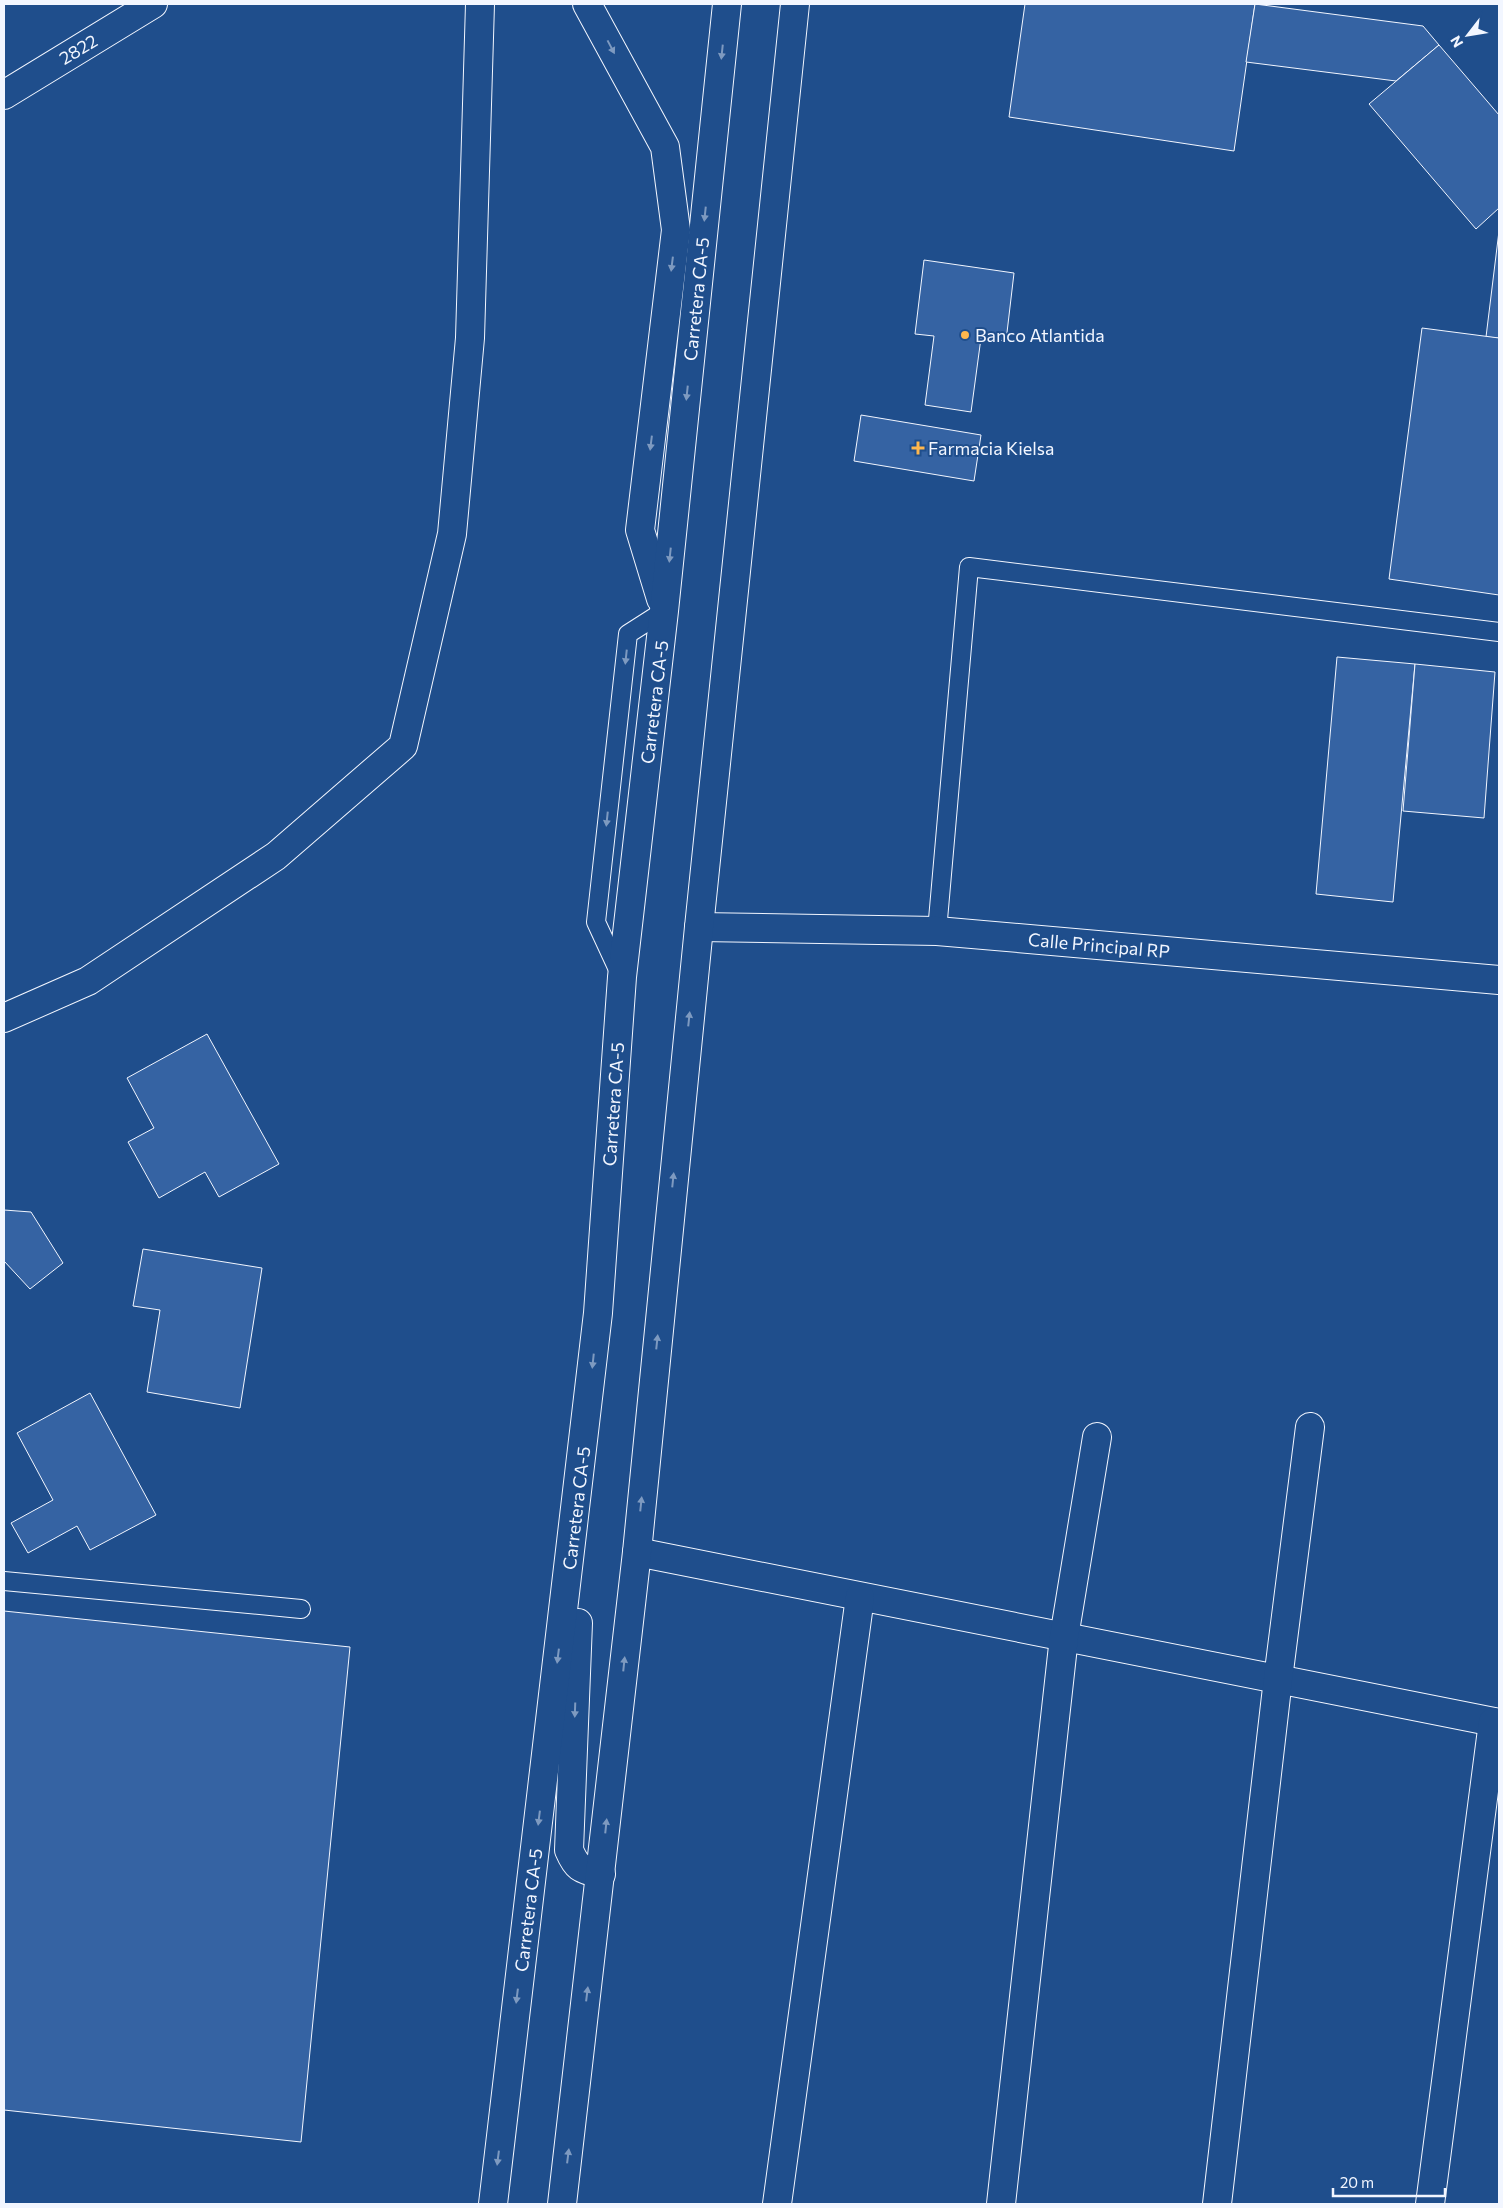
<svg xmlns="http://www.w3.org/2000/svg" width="1503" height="2208" viewBox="0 0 1503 2208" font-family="Commissioner,sans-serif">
	<rect width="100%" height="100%" fill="#1f4e8c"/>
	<g fill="#3563a3" stroke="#f2f6ff">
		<polygon points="1025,4 1255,4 1234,151 1009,117"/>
		<polygon points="1255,4 1423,26 1439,45 1396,81 1246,62"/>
		<polygon points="1439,45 1499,115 1499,208 1476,229 1369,104"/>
		<polygon points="1499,231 1499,338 1486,337"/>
		<polygon points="924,260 1014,273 1006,341 981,338 971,412 925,405 934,336 915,334"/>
		<polygon points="1422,328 1499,338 1499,595 1389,579"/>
		<polygon points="861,415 981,435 974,481 854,461"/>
		<polygon points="1337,657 1415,664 1393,902 1316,894"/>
		<polygon points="1415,664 1495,672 1484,818 1403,811"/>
		<polygon points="207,1034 279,1164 219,1197 205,1172 159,1198 128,1142 154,1128 127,1078"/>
		<polygon points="4,1210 31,1212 63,1263 30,1289 4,1261"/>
		<polygon points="143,1249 262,1268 240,1408 147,1392 160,1310 133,1306"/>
		<polygon points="90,1393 156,1515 90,1550 77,1526 28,1553 11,1523 53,1500 17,1433"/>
		<polygon points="4,1611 350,1647 301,2142 4,2110"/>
	</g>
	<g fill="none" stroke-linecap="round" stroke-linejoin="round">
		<defs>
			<g id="lane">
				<polyline points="937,931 969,567 1499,632"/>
				<polyline points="621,976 596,922 628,634 664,611"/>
				<polyline points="4,1581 301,1609"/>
			</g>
			<g id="street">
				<polyline points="4,95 153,4"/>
				<polyline points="699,927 937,931 1499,980"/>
				<polyline points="4,1018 88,981 276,856 403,746 452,534 470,338 480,4"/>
				<polyline points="637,1552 1499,1723"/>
				<polyline points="777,2204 860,1597"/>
				<polyline points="1001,2204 1064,1637 1097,1437"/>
				<polyline points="1217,2204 1278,1679 1310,1427"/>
				<polyline points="1430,2204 1493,1722"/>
			</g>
			<g id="highway">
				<polyline points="587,4 665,147 676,230 640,530 661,599"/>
				<path d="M 578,1623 L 569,1850 C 577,1869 581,1869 601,1874"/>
				<polyline points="493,2204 598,1313 622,977 664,611 727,4"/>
				<polyline points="562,2204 637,1552 699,927 795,4"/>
			</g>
		</defs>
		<use href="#lane" stroke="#f2f6ff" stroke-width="20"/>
		<use href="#street" stroke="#f2f6ff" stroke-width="30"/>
		<use href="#highway" stroke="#f2f6ff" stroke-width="30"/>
		<use href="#lane" stroke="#1f4e8c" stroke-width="18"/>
		<use href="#street" stroke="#1f4e8c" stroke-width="28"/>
		<use href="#highway" stroke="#1f4e8c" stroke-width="28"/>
	</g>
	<defs><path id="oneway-solid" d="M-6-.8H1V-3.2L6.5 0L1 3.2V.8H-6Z" transform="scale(1.25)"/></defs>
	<g fill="#7e9ac0">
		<use href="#oneway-solid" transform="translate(611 47) rotate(62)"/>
		<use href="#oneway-solid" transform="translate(722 52) rotate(96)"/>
		<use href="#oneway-solid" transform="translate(705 214) rotate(96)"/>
		<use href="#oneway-solid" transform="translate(672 264) rotate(97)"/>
		<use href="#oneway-solid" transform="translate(687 393) rotate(96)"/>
		<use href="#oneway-solid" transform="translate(651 443) rotate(97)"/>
		<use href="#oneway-solid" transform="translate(670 555) rotate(96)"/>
		<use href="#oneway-solid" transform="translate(626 657) rotate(96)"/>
		<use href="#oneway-solid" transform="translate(607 819) rotate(96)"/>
		<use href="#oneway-solid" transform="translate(689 1019) rotate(-84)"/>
		<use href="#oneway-solid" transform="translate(673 1180) rotate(-84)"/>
		<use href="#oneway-solid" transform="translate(657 1342) rotate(-84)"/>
		<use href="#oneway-solid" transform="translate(593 1361) rotate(96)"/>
		<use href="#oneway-solid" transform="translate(641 1504) rotate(-84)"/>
		<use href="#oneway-solid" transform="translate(558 1656) rotate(97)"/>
		<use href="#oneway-solid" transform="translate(624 1664) rotate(-84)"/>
		<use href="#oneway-solid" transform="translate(575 1710) rotate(92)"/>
		<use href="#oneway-solid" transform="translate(539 1818) rotate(97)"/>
		<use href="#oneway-solid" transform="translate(606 1826) rotate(-84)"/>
		<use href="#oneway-solid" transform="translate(587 1994) rotate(-83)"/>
		<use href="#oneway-solid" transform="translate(517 1996) rotate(97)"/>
		<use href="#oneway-solid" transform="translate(568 2156) rotate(-83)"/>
		<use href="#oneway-solid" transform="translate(498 2158) rotate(97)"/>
	</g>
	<g fill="#ffb74d" stroke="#1f4e8c" stroke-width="2">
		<circle cx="965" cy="335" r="5"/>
		<path d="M915.5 440.5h5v5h5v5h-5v5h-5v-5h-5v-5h5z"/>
	</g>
	<g text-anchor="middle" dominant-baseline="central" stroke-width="4" stroke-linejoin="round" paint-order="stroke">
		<g font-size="18" fill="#f2f6ff" stroke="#1f4e8c">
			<text transform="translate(78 49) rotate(-31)">2822</text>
			<text transform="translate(696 299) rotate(-84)">Carretera CA-5</text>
			<text transform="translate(654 702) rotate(-83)">Carretera CA-5</text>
			<text transform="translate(1099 945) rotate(5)">Calle Principal RP</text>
			<text transform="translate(613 1104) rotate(-86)">Carretera CA-5</text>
			<text transform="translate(576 1508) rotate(-83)">Carretera CA-5</text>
			<text transform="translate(528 1910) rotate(-83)">Carretera CA-5</text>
		</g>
		<g font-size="18" fill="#f2f6ff" stroke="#1f4e8c" text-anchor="start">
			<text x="975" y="335">Banco Atlantida</text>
			<text x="928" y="448">Farmacia Kielsa</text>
		</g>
	</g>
	<rect width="1503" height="2208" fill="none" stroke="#f2f6ff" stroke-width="10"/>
	<g transform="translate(1468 35) rotate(239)" stroke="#1f4e8c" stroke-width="4" paint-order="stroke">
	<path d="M0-4L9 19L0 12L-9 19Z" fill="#f2f6ff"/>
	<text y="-8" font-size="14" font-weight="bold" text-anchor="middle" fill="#f2f6ff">N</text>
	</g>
	<path d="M1333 2188v8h112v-8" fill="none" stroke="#f2f6ff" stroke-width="2.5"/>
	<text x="1340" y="2188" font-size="15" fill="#f2f6ff" stroke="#1f4e8c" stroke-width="4" paint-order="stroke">20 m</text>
</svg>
